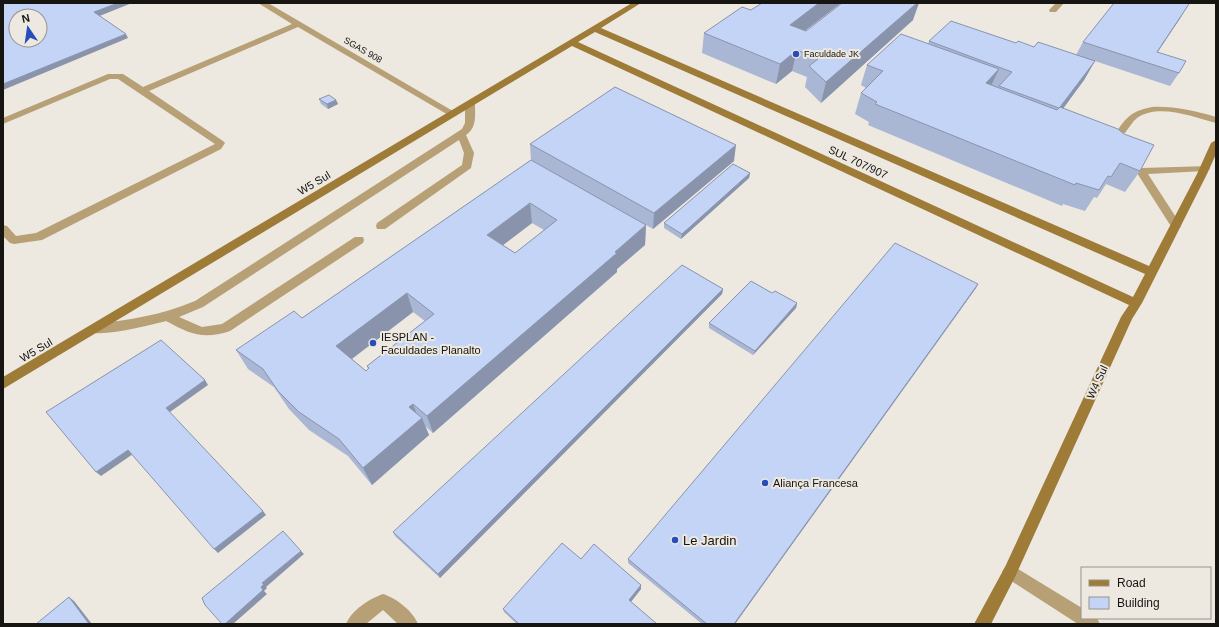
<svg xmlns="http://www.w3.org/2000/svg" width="1219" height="627" viewBox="0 0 1219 627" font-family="Arial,sans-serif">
	<rect width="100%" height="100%" fill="#ede8e0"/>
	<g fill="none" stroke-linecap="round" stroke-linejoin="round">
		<g fill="#b7a075" fill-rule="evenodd">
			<polygon points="258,3 268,3 458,114 453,117 450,116 298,27 149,91 223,141 225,143 221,149 42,240 14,244 10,243 3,236 3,225 7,226 16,236 36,233 215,144 118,79 110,79 3,124 3,118 108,74 123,74 143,87 292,24"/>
			<polygon points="1056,3 1064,3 1056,12 1050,12 1049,10"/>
			<path d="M 470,101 L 475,104 C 475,115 477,128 466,135 L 474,153 L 471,168 L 385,229 L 377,229 L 376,226 L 377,223 L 462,165 L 464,153 L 459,140 L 203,307 L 179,317 L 202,327 L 222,324 L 355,237 L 363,237 L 364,240 L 363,243 L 230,331 C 203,340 190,334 166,321 C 151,325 104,337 90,332 L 88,329 L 90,326 L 94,324 C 129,320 162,315 195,301 L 462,129 L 465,123 L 465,104 Z"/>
			<path d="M 1152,107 C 1174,106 1195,111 1216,117 L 1216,123 C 1193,117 1159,103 1137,118 C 1132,122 1129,128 1125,133 L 1119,133 L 1117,131 C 1128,115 1133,111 1152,107 Z"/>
			<polygon points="1125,162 1142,168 1209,166 1210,168 1209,170 1205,171 1148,174 1181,225 1180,228 1172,228 1137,173 1121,167 1120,165 1121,163"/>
			<polygon points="1010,564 1082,608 1082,618 1097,618 1100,624 1078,624 1005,577 1002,572 1005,567"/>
			<path d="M 383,594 C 396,598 413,611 418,624 L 398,624 L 383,610 L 366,624 L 346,624 C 352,610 369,599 383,594 Z"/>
		</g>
		<path fill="#9e7b36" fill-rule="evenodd" d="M 632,3 L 641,3 L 601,28 L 1149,266 L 1197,174 L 1211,143 L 1216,140 L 1216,154 L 1207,174 L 1142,303 L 1132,319 L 1015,577 L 991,624 L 974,624 L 1005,567 L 1121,317 L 1129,305 L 572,46 L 3,389 L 3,377 ZM 595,32 L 1145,274 L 1133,297 L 578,42 Z"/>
	</g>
	<g fill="#a9b6d4" fill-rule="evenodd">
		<polygon points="762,3 841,3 805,31 806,31 913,20 821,103 805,87 807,77 792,71 776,84 702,53 704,33 751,10"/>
		<polygon points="1181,17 1158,52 1179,73 1170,86 1095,61 1084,80 1063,108 1140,171 1125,192 1106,184 1097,198 1094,197 1085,211 1063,204 1062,206 868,125 869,122 855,114 861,93 866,88 861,85 867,65 928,44 929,41 1016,43 1076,55 1083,42"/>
		<polygon points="319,99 336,100 338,104 328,109 321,104"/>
		<polygon points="530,144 734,161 653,229 531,160"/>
		<path d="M 531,160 L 646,225 L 645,245 L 617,269 L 617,272 L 433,433 L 425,426 L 429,435 L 372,485 L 348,456 L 309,430 L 289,409 L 274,387 L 248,369 L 236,350 L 302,318 ZM 532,223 L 544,230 L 515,253 L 503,245 ZM 413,312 L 425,321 L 367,366 L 368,369 L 366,371 L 352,359 Z"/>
		<polygon points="750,173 749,178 681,239 664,228 664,223"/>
		<polygon points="978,284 976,288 735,624 702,624 628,563 628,559"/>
		<polygon points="723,289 722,294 440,578 395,536 393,532"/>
		<polygon points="797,303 796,308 753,355 709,328 709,323"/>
		<polygon points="581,559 641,589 631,602 657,624 517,624 504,612 503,609"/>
	</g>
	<g fill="#8994ac">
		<polygon points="118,3 132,3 97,17 94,12"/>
		<polygon points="819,3 841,3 786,45 790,25"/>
		<polygon points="917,3 919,3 913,20 821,103 826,82"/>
		<polygon points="1189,4 1181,17 1149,64"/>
		<polygon points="126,34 128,38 3,90 3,84"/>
		<polygon points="797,50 792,71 776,84 780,64"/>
		<polygon points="1095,61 1084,80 1049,128 1059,109"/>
		<polygon points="999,69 989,90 986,83"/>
		<polygon points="336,100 338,104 328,109 327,104"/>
		<polygon points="736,145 734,161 653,229 654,213"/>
		<polygon points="750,173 749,178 681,239 682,234"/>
		<polygon points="530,203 532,223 491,254 487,235"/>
		<polygon points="646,225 645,245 617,269 617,272 433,433 427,416"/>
		<polygon points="978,284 976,288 735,624 734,624"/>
		<polygon points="723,289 722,294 440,578 438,574"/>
		<polygon points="407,293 413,312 345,364 336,346"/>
		<polygon points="797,303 796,308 753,355 755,351"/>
		<polygon points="205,380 208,385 170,412 166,408"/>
		<polygon points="413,404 419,420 422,418 429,435 372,485 363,468 409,407"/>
		<polygon points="128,450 133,454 101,476 96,472"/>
		<polygon points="263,511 266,515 218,553 214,549"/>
		<polygon points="301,551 304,554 266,587 267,588 264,591 267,594 233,624 225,624 261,587 262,583"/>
		<polygon points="641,585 641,589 629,604 629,600"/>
		<polygon points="69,597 74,601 92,624 89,624"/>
	</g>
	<g fill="#c4d4f6" stroke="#8994ac" fill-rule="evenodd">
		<path d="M 3,3 L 118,3 L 94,12 L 126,34 L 3,84 ZM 16,16 L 40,16 L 40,40 L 16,40 Z"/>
		<polygon points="762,3 819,3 790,25 806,31 842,3 917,3 826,82 809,66 818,59 797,50 780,64 704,33 742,7 751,10"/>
		<polygon points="1114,3 1186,3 1189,4 1157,52 1186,61 1179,73 1083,42"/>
		<polygon points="951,21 1016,43 1018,41 1034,47 1038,42 1095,61 1060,107 1059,108 999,86 1012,72 929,41"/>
		<polygon points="901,34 999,69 986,83 1057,110 1060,107 1118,129 1124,134 1154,145 1140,171 1120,163 1111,177 1108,176 1099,190 1076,183 1075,185 875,104 877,102 861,93 883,71 867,65"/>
		<polygon points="615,87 736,145 654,213 530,144"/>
		<polygon points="329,95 336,100 327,104 319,99"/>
		<path d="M 531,160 L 646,225 L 615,252 L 617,253 L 427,416 L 413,404 L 409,407 L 422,418 L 363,468 L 339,439 L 299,412 L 278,391 L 263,369 L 236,350 L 294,311 L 302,318 ZM 530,203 L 557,220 L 515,253 L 487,235 ZM 407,293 L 434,314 L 367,366 L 369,368 L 366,371 L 336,346 Z"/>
		<polygon points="733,164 750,173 682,234 664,223"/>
		<polygon points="895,243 978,284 734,624 707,624 628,559"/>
		<polygon points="682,265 723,289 438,574 393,532"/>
		<polygon points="751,281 772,293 775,291 797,303 755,351 709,323"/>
		<polygon points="161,340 205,380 166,408 263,511 214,549 128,450 96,472 46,412"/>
		<polygon points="283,531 301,551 262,583 264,584 261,587 263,590 225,624 222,624 205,605 202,598"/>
		<polygon points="562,543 581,559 594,544 641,585 629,600 657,624 519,624 503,609"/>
		<polygon points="69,597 89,624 36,624"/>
	</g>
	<g fill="#254ebc" stroke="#ede8e0" stroke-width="1.5">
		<circle cx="796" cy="54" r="4"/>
		<circle cx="373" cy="343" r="4"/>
		<circle cx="765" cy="483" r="4"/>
		<circle cx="675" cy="540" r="4"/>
	</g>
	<g text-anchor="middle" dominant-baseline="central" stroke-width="4" stroke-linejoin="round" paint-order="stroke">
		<g font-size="9" fill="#161512" stroke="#ede8e0">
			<text transform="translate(363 50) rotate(30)">SGAS 908</text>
		</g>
		<g font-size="9" fill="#161512" stroke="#ede8e0" text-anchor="start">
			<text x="804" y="54">Faculdade JK</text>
		</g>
		<g font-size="11" fill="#161512" stroke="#ede8e0">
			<text transform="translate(858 162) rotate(25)">SUL 707/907</text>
			<text transform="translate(314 183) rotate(-31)">W5 Sul</text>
			<text transform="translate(36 350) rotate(-31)">W5 Sul</text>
			<text transform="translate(1097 382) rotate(-65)">W4 Sul</text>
		</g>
		<g font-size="11" fill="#161512" stroke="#ede8e0" text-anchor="start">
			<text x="381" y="337">IESPLAN -<tspan x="381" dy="13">Faculdades Planalto</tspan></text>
			<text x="773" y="483">Aliança Francesa</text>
		</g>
		<g font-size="13" fill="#161512" stroke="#ede8e0" text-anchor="start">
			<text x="683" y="540">Le Jardin</text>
		</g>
	</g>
	<rect width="1219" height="627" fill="none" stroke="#161512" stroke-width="8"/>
	<rect x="1081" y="567" width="130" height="52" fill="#ede8e0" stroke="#97948e"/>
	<rect x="1089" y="580" width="20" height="6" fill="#9e7b36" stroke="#97948e"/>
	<text x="1117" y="587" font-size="12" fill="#161512">Road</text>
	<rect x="1089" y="597" width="20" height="12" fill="#c4d4f6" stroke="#97948e"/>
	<text x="1117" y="607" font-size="12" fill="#161512">Building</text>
	<g transform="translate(28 28) rotate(347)"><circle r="19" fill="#ede8e0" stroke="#97948e"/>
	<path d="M0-3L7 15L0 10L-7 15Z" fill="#254ebc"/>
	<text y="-6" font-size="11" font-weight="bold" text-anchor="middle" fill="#161512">N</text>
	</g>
</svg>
